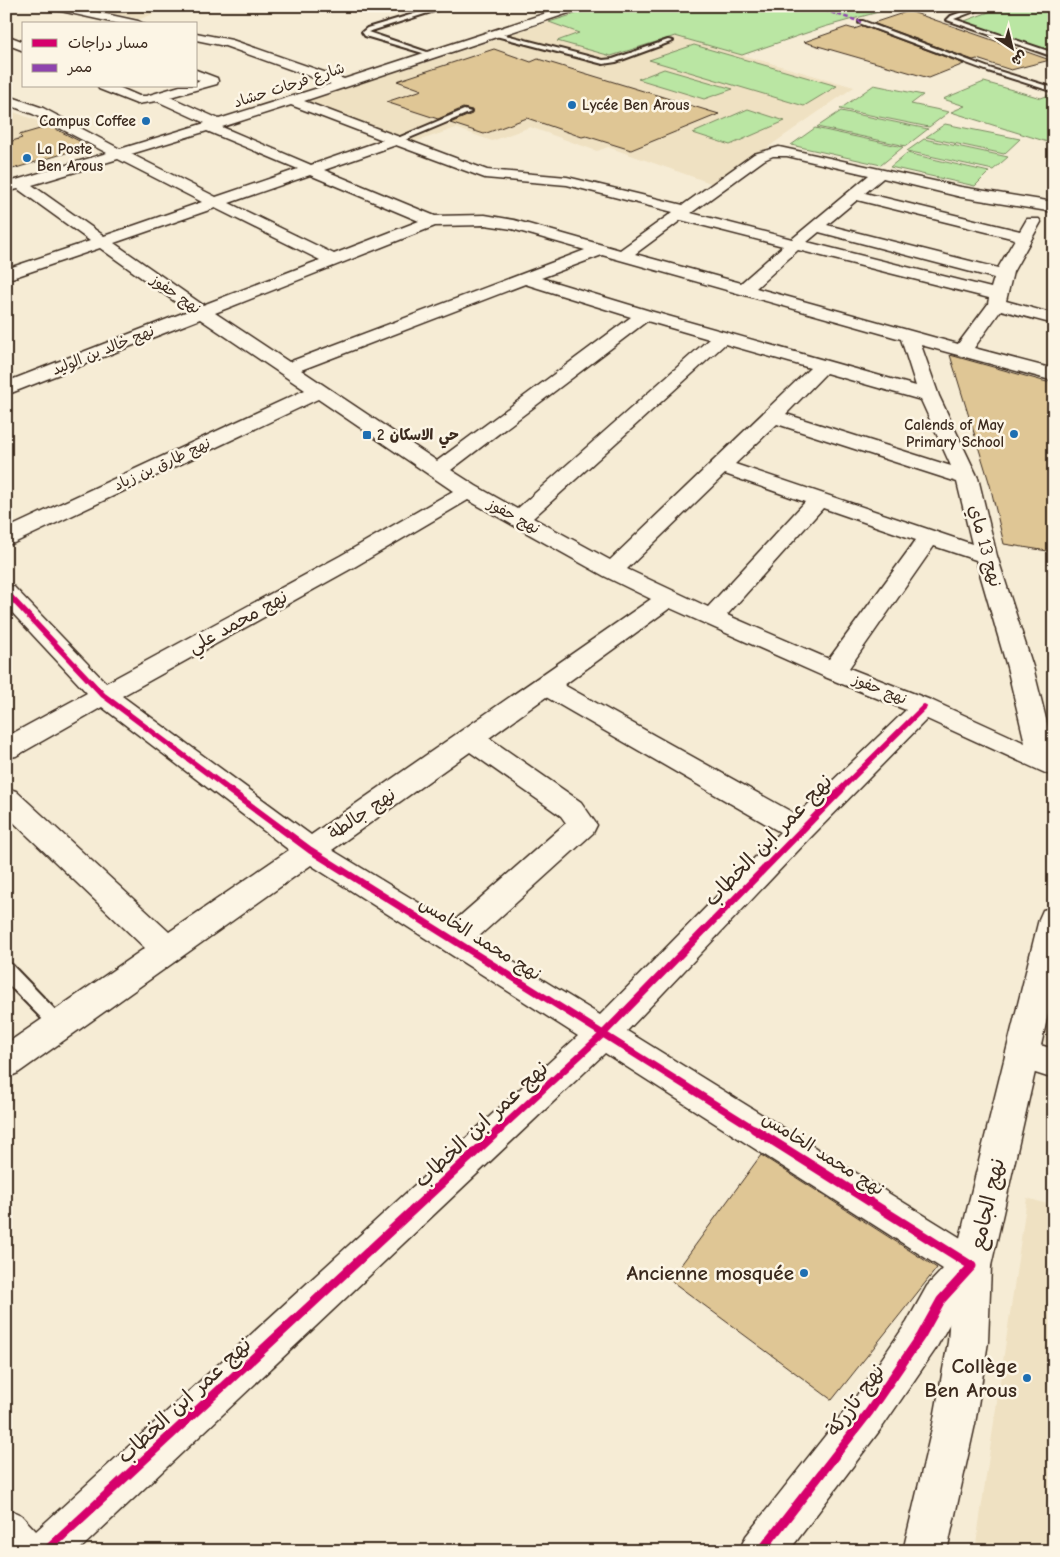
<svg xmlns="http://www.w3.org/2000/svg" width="1060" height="1557" viewBox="0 0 1060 1557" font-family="'Comic Neue','Playpen Sans Arabic',sans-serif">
	<rect width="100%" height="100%" fill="#f6ecd5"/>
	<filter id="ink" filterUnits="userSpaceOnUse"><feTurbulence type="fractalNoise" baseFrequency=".02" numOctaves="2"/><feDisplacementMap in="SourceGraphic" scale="10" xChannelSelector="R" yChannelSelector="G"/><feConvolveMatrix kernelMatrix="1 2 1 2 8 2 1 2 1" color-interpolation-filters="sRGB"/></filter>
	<g filter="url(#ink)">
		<g fill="#efe1c2">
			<polygon points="75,6 175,6 140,19"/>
			<polygon points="549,22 580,33 558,40 611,56 675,36 854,87 771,145 719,186 608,147 597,151 530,127 492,141 456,128 415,142 307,101 501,38 507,39 510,37 508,35"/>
			<polygon points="6,109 50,126 20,135 22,138 6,143"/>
			<polygon points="1027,1198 1054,1206 1054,1551 975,1551"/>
		</g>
		<g fill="#bae6a3" stroke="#7a8860">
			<polygon points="601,6 900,6 824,27 742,55 675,36 611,56 557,41 579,33 549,22"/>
			<polygon points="1005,6 1054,6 1054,52 962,22"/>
			<polygon points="694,45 837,86 804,106 649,60"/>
			<polygon points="664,69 733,89 704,99 638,79"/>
			<polygon points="984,82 1041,98 1049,95 1054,97 1054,144 951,112 965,106 943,99"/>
			<polygon points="874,85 923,95 911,104 949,112 929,127 840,109"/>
			<polygon points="748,109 785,121 730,145 693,133"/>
			<polygon points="841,111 928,129 906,146 817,127"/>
			<polygon points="945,124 1020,139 1004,154 926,137"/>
			<polygon points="815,128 903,147 881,165 791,145"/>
			<polygon points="924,139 1008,157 993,170 907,151"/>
			<polygon points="907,153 989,172 975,186 890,167"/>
		</g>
		<g fill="#dfc695" stroke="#3b2a1e">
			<polygon points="909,11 1050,60 1011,70 977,59 973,60 873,23"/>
			<polygon points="863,26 964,64 929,78 804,42 847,27 854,29"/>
			<polygon points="494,49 531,62 538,59 719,114 631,150 586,136 582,137 527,118 484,134 450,123 472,114 472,110 463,108 438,119 386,102 422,90 397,81"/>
			<polygon points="50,126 89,146 6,171 6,143 22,138 19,135"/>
			<polygon points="950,355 1054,384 1054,552 1004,544 990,485"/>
			<polygon points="761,1155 937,1268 832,1400 670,1280"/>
		</g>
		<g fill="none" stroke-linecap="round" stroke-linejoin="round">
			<defs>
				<g id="service">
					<polygon points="440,6 450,6 368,32 433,54 433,56 365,36 362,32 367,28"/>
					<polygon points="535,6 545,6 563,13 560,15"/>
					<polygon points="978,6 988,6 954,19 1054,53 1054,57 947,20 951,16"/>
					<polygon points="859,21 863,21 992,69 1054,88 1054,92 988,71 859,23"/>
					<polygon points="494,32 603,60 613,59 668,40 673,41 616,62 603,64 492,35 492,33"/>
					<polygon points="464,110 471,112 400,142 393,140"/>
					<polygon points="6,963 12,965 65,1020 68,1025 65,1030 59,1033 53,1030 6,982"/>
				</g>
				<g id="minor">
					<polygon points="47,6 69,6 138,21 144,24 120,24 52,9"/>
					<path d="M 568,6 L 585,6 L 584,8 L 304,101 L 487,170 L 567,177 L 683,205 L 754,154 L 779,147 L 961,187 L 1054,202 L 1054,212 L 961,197 L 883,178 L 865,193 L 1020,231 L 1027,219 L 1039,219 L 1041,222 L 1013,272 L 1006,301 L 1054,314 L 1054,324 L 1001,310 L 974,348 L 1054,369 L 1054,381 L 921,345 L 939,396 L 978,478 L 997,556 L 1033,667 L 1054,751 L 1054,777 L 927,719 L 810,838 L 627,1031 L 985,1253 L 991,1266 L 985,1279 L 955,1314 L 935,1350 L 883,1426 L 789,1551 L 739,1551 L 746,1536 L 855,1398 L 907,1322 L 927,1286 L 943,1269 L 605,1053 L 78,1551 L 6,1551 L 6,1508 L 21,1515 L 36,1531 L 578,1036 L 311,865 L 18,1073 L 6,1078 L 6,1044 L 145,948 L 6,815 L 6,788 L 16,791 L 169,932 L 289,850 L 102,707 L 16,756 L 6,758 L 6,737 L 87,693 L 6,606 L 6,585 L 14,587 L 106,683 L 340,556 L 453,491 L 318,399 L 14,543 L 6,545 L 6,529 L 305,390 L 200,319 L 6,395 L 6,382 L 188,311 L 100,248 L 6,280 L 6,269 L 90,241 L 18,189 L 6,192 L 6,183 L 107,153 L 33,114 L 6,104 L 6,95 L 43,108 L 120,149 L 205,123 L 157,101 L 137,104 L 99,89 L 98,86 L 116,86 L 139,96 L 146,96 L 180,86 L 196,86 L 196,82 L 200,80 L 196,79 L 196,70 L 217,78 L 218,81 L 217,84 L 170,97 L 219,119 L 331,84 L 225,46 L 196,40 L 196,33 L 232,40 L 344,79 ZM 291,105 L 383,140 L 311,165 L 222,127 ZM 207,131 L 298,169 L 216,197 L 131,154 ZM 396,145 L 485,178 L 567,185 L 673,212 L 620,250 L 514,220 L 485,215 L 435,216 L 324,170 ZM 773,156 L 787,156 L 869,175 L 792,239 L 691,213 L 764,160 ZM 118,159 L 202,202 L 104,236 L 32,185 ZM 310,175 L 419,221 L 334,254 L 229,203 ZM 857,200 L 1015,239 L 998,268 L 827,225 ZM 215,208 L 320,260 L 203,305 L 114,243 ZM 681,220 L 783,246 L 741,283 L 635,254 ZM 485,225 L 512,229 L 585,250 L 289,362 L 215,313 L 435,226 ZM 819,232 L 994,278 L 991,288 L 807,242 ZM 798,250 L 989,298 L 988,304 L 958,344 L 756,288 ZM 602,255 L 901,339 L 916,386 L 650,311 L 541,278 ZM 525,284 L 631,317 L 437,461 L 301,370 ZM 647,321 L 709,339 L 517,509 L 476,486 L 451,470 ZM 725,344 L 810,368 L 610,560 L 533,518 ZM 826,373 L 921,400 L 951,466 L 786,414 ZM 777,424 L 957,482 L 972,544 L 735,464 ZM 725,474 L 805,502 L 708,607 L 627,569 ZM 468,500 L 604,576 L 651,599 L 311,835 L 122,696 L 356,566 ZM 823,508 L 916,540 L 829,659 L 727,615 ZM 934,546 L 976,560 L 1007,667 L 1025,743 L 933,701 L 849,668 ZM 670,608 L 825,677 L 906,710 L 797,815 L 564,685 ZM 546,697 L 780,832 L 600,1015 L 476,939 L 593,833 L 597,825 L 581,802 L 489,738 ZM 470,752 L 561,816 L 566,823 L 452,923 L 332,850 Z"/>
					<polygon points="6,35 24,42 24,51 6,44"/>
					<polygon points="1022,1040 1054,1049 1054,1079 1010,1065 1005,1055 1010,1045"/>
				</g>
				<polygon id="tertiary" points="1054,907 1054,988 991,1266 988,1342 975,1424 947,1551 903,1551 933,1424 948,1342 953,1266 1039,919 1043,910"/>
			</defs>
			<use href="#service" stroke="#3b2a1e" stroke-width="4"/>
			<use href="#minor" stroke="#3b2a1e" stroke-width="3"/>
			<use href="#tertiary" stroke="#3b2a1e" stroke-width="3"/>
			<use href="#service" fill="#fcf5e5" fill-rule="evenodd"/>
			<use href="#minor" fill="#fcf5e5" fill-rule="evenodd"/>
			<use href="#tertiary" fill="#fcf5e5" fill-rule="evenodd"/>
			<polyline stroke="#8e44ad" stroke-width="2.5" stroke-dasharray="4.5 2.5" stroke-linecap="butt" points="811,6 861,22"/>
			<defs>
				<g id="cycleway-far2">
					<polyline points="6,592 103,695 231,791"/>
					<polyline points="839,791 924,707"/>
				</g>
				<g id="cycleway-far1">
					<polyline points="229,790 310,850 756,1130"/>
					<polyline points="499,1130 603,1034 841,790"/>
				</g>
				<g id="cycleway">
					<polyline points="754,1129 972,1266 941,1300 921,1336 869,1412 761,1551"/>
					<polyline points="46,1551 500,1129"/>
				</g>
			</defs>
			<use href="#cycleway-far2" stroke="#fcf5e5" stroke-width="8"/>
			<use href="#cycleway-far1" stroke="#fcf5e5" stroke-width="10"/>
			<use href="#cycleway" stroke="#fcf5e5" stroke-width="12"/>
			<use href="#cycleway-far2" stroke="#d6006c" stroke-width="5.5"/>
			<use href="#cycleway-far1" stroke="#d6006c" stroke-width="7"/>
			<use href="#cycleway" stroke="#d6006c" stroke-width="9"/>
		</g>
	</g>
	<g fill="#1f6fb2" stroke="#fcf5e5" stroke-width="2">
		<circle cx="572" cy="105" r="5"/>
		<circle cx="146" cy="121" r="5"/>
		<circle cx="27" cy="158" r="5"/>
		<circle cx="1014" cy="434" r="5"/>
		<rect x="362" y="430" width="10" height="10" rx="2.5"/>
		<circle cx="804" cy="1273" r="5"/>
		<circle cx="1027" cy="1378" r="5"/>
	</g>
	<g text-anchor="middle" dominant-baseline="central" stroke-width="5" stroke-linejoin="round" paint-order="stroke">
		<g font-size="15" fill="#3b2a1e" stroke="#fcf5e5">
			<text transform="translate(289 85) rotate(-18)">شارع فرحات حشاد</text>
			<text transform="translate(176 294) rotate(35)">نهج حفوز</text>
			<text transform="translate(103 350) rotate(-22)">نهج خالد بن الوليد</text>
			<text transform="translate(162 464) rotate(-25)">نهج طارق بن زياد</text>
			<text transform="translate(514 516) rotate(29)">نهج حفوز</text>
			<text transform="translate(880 689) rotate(22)">نهج حفوز</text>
		</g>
		<g font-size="15" font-weight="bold" fill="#3b2a1e" stroke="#fcf5e5" text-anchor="start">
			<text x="582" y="105">Lycée Ben Arous</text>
			<text x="136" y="121" text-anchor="end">Campus Coffee</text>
			<text x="37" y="149">La Poste<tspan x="37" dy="17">Ben Arous</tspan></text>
			<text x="1004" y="425" text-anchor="end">Calends of May<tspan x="1004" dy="17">Primary School</tspan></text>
			<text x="377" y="435">حي الاسكان 2</text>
		</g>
		<g font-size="18" fill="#3b2a1e" stroke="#fcf5e5">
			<text transform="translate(985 546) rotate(75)">نهج 13 ماي</text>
			<text transform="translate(238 622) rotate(-29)">نهج محمد علي</text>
			<text transform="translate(362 814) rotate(-34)">نهج جالطة</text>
			<text transform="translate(480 939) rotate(32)">نهج محمد الخامس</text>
			<text transform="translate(823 1154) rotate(32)">نهج محمد الخامس</text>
		</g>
		<g font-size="21" fill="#3b2a1e" stroke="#fcf5e5">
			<text transform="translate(768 840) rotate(-46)">نهج عمر ابن الخطاب</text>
			<text transform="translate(481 1124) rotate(-43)">نهج عمر ابن الخطاب</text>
			<text transform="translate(987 1204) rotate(-77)">نهج الجامع</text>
			<text transform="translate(184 1400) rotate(-43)">نهج عمر ابن الخطاب</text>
			<text transform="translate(855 1400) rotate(-54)">نهج تازركة</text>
		</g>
		<g font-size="21" font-weight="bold" fill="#3b2a1e" stroke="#fcf5e5" text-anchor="end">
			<text x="794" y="1273">Ancienne mosquée</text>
			<text x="1017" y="1366">Collège<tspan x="1017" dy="24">Ben Arous</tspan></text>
		</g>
	</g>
	<rect width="1060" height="1557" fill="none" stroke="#fcf5e5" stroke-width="25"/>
	<rect x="12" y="12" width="1035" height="1532" fill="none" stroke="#3b2a1e" stroke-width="2" filter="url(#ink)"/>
	<rect x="22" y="22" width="175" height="65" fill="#fcf5e5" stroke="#afa495"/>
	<rect x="32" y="39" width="25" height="8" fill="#d6006c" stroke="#afa495"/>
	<text x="68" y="48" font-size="15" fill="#3b2a1e">مسار دراجات</text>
	<rect x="32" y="64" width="25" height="8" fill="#8e44ad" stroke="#afa495"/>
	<text x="68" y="72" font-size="15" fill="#3b2a1e">ممر</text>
	<g transform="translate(1012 48) rotate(145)" stroke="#fcf5e5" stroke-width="4" paint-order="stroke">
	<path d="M0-4L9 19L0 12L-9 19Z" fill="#3b2a1e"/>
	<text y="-8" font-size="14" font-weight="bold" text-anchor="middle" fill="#3b2a1e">ش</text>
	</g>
</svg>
